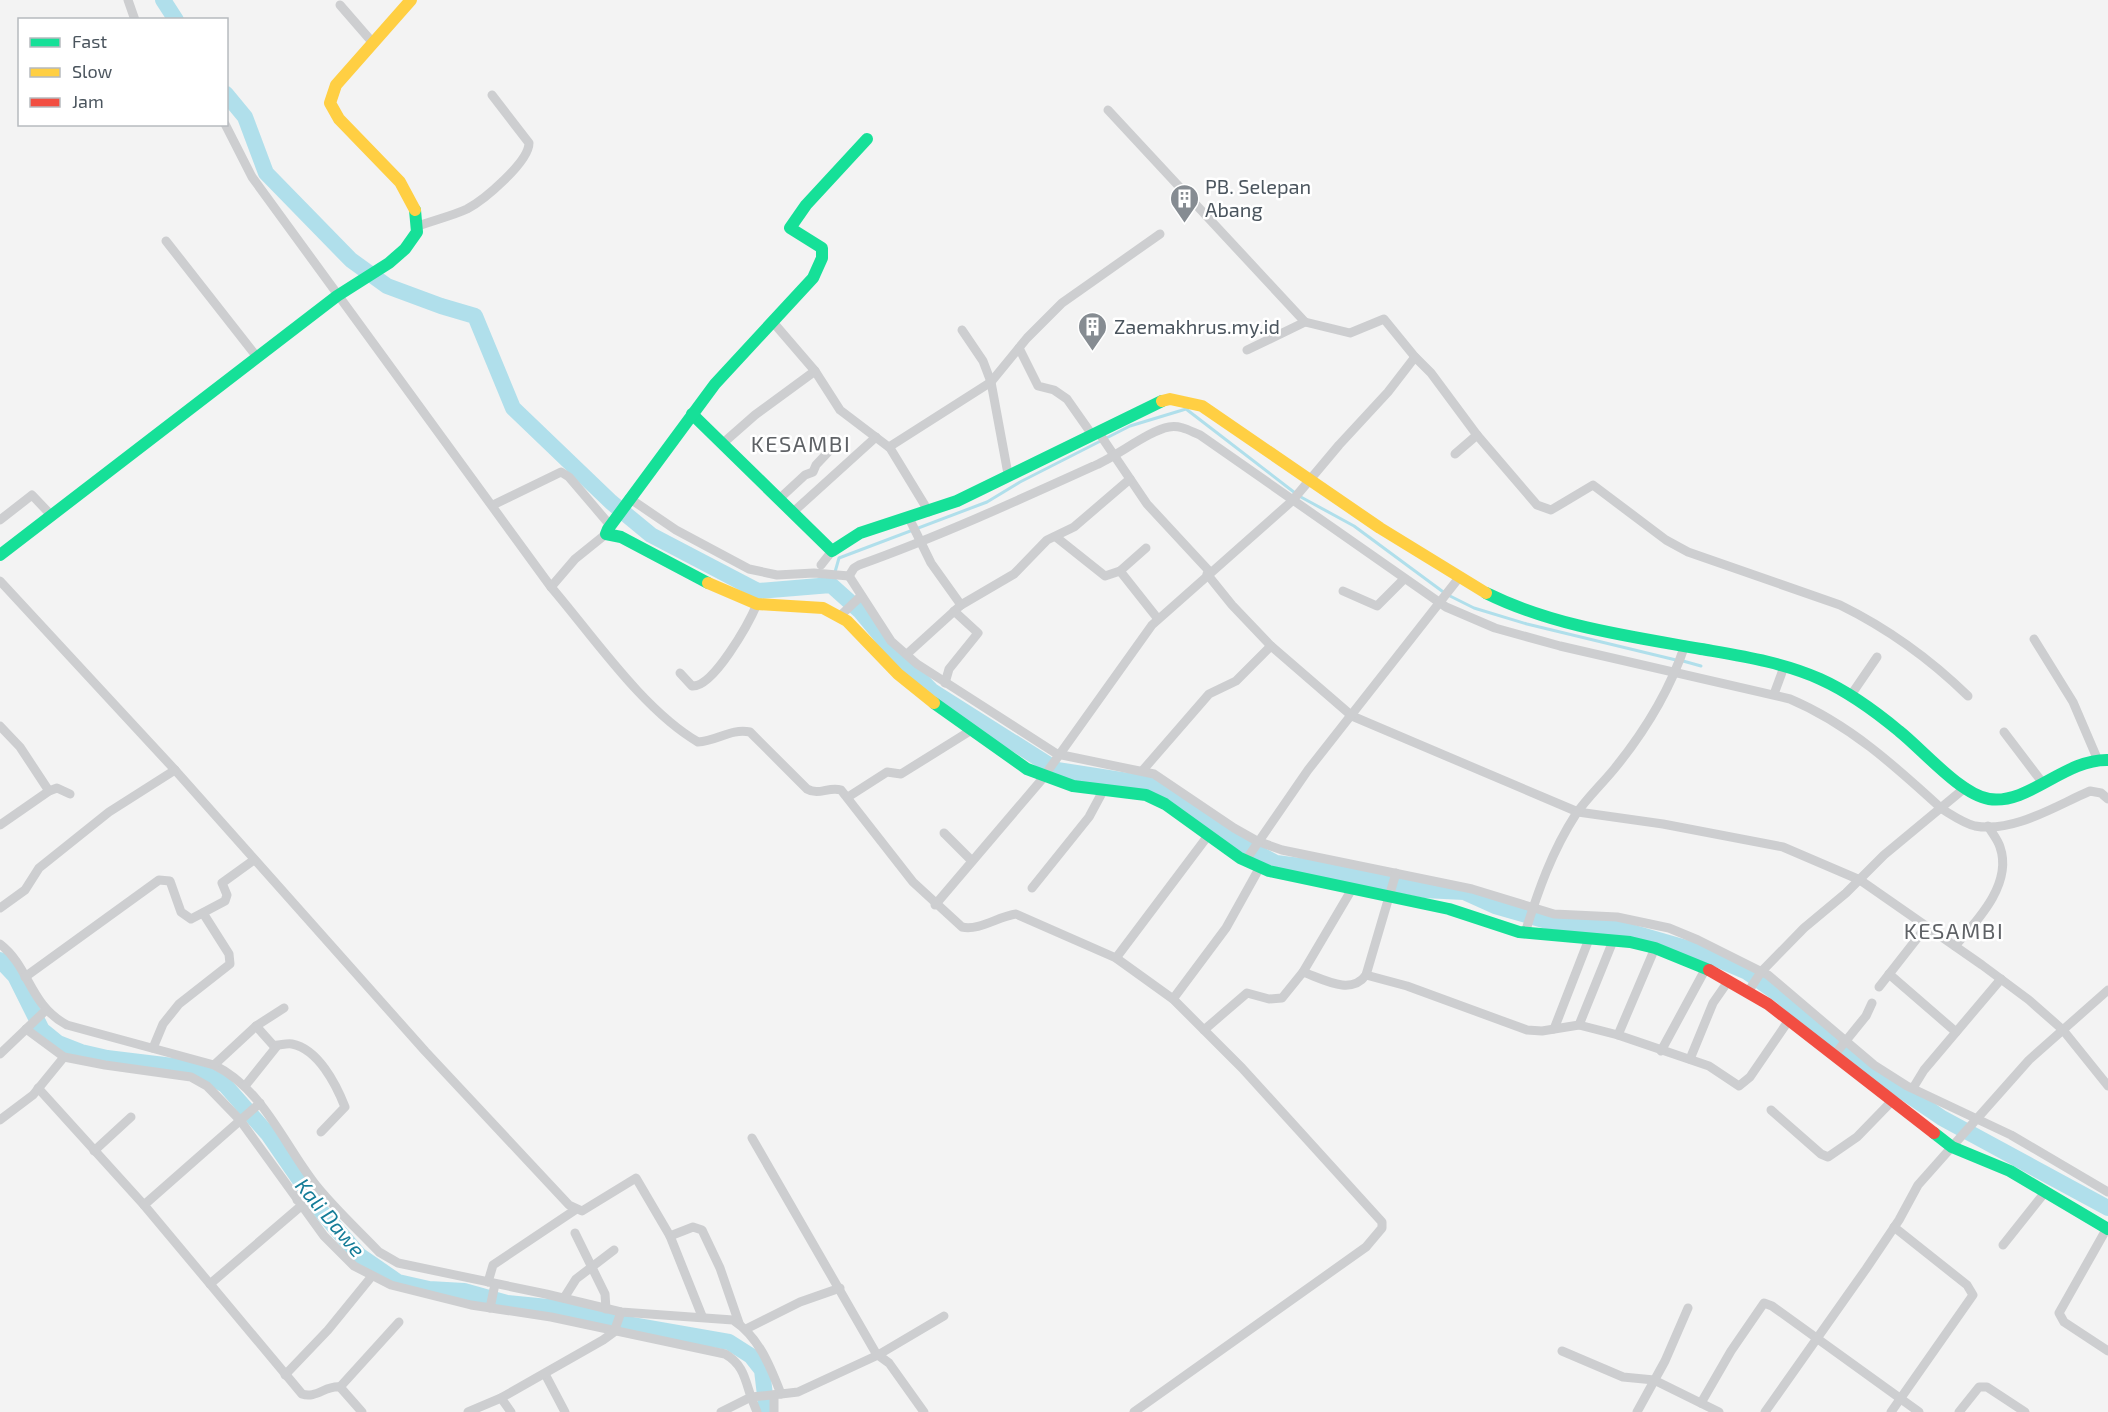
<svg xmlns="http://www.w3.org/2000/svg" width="2108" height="1412" viewBox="0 0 2108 1412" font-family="'Exo 2',sans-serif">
	<rect width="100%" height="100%" fill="#f3f3f3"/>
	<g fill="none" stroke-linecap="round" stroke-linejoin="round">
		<g stroke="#b0dfeb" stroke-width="3">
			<polyline points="835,572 839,558 987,502 1020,482 1130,426 1186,409 1299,496 1354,526 1446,594 1474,608 1527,624 1676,660"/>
			<polyline points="1683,661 1701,666"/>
		</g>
		<g stroke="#b0dfeb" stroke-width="16">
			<polyline points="163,0 176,20"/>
			<polyline points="226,94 245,117 266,173 351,260 387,286 441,306 475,316 513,408 611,502 651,535 758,591 831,585 860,611 894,652 932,691 1057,770 1147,784 1172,793 1236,842 1276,863 1316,868 1424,890 1464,892 1495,906 1547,921 1620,929 1703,953 1747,972 1781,996 1851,1056 1942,1118 2108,1208"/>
			<polyline points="0,960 15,976 42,1030 58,1043 81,1052 107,1058 181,1067 204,1073 225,1085 268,1134 321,1211 359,1255 398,1282 429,1289 464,1291 507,1303 558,1308 603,1320 729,1342 751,1356 762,1370 767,1412"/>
		</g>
		<g stroke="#cdced0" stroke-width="9">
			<polyline points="128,0 135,20"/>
			<polyline points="340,5 373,43"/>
			<polyline points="1108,110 1305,322"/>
			<polyline points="225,124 252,177 551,587 575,559 606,534"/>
			<path d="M 418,226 C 434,220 452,216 467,209 C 484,200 529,162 529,143 L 492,95"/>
			<polyline points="166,241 257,357"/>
			<polyline points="772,321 815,371"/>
			<polyline points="962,330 983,361 991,382 1008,474"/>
			<polyline points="1019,348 1038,386 1054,390 1067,399 1093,436"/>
			<polyline points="1247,350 1305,322 1350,333 1384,319 1415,357"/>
			<polyline points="1099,433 1147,504 1210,572"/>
			<path d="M 1477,435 L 1537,505 L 1551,510 L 1593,485 L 1666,540 L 1688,552 L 1840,605 C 1889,629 1929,658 1968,696"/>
			<polyline points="722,444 755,415 815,371 840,410 890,448 929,512"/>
			<polyline points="889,447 991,382 1027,338 1062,303 1160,234"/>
			<polyline points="629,498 676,530 749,569 777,575 814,573 849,576"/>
			<polyline points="778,500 805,475 813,472 816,465 831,449"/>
			<polyline points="493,505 561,472 569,477 609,524"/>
			<polyline points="792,513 876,437"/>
			<polyline points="909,518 931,563 961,605"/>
			<polyline points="0,520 32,495 50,514"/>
			<polyline points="1056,537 1105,576 1120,571 1146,548"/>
			<polyline points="821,565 832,551"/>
			<polyline points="1120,571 1158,619"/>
			<polyline points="1207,574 1232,605 1271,646 1352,716 1578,812 1663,824 1783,847 1860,880 1982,965 2029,1000 2063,1030 2108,1086"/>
			<polyline points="849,576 891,641 917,664 1057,754 1154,774 1234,828 1257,841 1282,850 1472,889 1554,914 1617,917 1669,928 1698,940 1768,975 1874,1065 1907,1086 2011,1135 2108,1192"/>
			<path d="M 849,576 L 854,568 L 859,565 C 940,536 1019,500 1096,465 C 1117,456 1150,430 1169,427 C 1181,425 1190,431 1200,435 L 1446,607 L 1495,628 L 1560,646 L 1790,699 C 1849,724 1895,766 1942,809 C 1952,815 1963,823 1975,826 C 2014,833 2055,806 2090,791 L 2101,793 L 2108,799"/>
			<polyline points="0,581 175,770 425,1051 569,1205 582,1211 636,1178 670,1236 693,1227 702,1230 720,1268 739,1323"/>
			<path d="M 551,587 C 593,636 643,710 698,742 C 717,741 731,728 750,732 L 807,789 C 819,796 829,786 841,790 L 913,882 L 962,927 C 979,931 999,916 1016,914 L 1116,958 L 1173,999 L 1242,1068 L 1382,1222 L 1382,1228 L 1366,1247 L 1134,1412"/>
			<polyline points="1343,591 1377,606 1404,579"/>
			<polyline points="840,616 861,596"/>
			<polyline points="2034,639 2073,702 2097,758"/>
			<polyline points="907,654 961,605 1014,574 1047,540 1074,527 1130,479"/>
			<path d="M 680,673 L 692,686 C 713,688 749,623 757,604"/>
			<polyline points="945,683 949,669 978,633 954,611"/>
			<polyline points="1774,694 1784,667"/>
			<polyline points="1851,695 1877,657"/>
			<polyline points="0,726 20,747 49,791"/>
			<polyline points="2004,732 2042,782"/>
			<polyline points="1143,770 1209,694 1236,681 1271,646"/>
			<polyline points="1047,772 1152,625 1292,501 1339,445 1388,392 1415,357 1431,373 1477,435 1455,454"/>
			<polyline points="848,797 887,772 901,774 970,731"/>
			<polyline points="0,825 49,791 57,788 70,794"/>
			<polyline points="944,833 972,861"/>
			<polyline points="1248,857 1308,770 1458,579"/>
			<polyline points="1032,888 1089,817 1103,791"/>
			<polyline points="935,905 1044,777"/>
			<polyline points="0,908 25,890 39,868 109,812 175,770"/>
			<path d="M 1525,933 C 1538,891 1552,851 1576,814 C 1587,798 1602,784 1615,768 C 1645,731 1670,690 1685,645"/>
			<path d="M 0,944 C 30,967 29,1005 67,1025 L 214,1065 C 263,1089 283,1143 315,1184 C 334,1208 358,1230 379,1252 L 398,1263 L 546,1294 L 621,1312 L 733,1320 C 759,1337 770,1366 781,1394 L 798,1392 L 878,1355 L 889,1363 L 924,1412"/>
			<path d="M 1955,946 C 1977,921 2013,884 2000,847 C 1998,840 1992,833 1988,826"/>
			<polyline points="1655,948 1618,1035 1709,1066 1739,1086 1750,1077 1789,1020"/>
			<polyline points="1116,958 1207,837"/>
			<polyline points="1303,972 1352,889"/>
			<polyline points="1889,974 1956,1032"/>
			<polyline points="1366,975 1407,986 1527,1030 1542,1031 1579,1025 1613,941"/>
			<polyline points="25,977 159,880 170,881 181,912 191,919 225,901 227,895 222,883 254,860"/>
			<polyline points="1879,987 1926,927"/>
			<polyline points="1748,992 1761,972 1804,928 1846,893 1884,855 1966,787"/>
			<polyline points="1173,999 1226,928 1260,867"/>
			<polyline points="1579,1025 1618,1035"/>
			<polyline points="256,1026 284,1008"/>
			<path d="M 26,1029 L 64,1057 L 105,1065 L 191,1077 L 207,1086 L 240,1120 L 324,1236 L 354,1266 L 391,1285 L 471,1305 L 551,1317 L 725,1354 C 743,1364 745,1379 751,1397 L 721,1412"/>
			<polyline points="1554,1029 1589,939"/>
			<path d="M 1204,1030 L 1247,993 L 1269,999 L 1282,998 L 1303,972 C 1323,979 1351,996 1366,975 L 1396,873"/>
			<polyline points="153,1048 163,1024 179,1004 230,964 229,954 203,913"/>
			<polyline points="1661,1051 1706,968"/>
			<polyline points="1836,1053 1866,1016 1872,1003"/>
			<polyline points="0,1054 45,1011"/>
			<polyline points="1690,1059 1713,1003 1729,980"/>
			<path d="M 214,1065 L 256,1026 L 273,1045 C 279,1046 285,1043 292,1044 C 318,1049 336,1084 345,1107 L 321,1132"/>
			<polyline points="245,1086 277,1046"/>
			<polyline points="38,1088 144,1205"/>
			<polyline points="1913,1088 1924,1070 2001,979"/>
			<path d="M 260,1103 L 144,1205 L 302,1394 C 316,1399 326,1385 340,1387 L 362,1412"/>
			<polyline points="1771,1110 1821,1154 1828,1157 1857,1137 1892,1101"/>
			<polyline points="0,1120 33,1095 64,1057"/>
			<polyline points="752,1138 877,1355"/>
			<polyline points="94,1151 131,1117"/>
			<polyline points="297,1200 315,1185"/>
			<polyline points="2107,1228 2059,1313 2064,1322 2108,1351"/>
			<polyline points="575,1233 605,1294 606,1309"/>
			<polyline points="670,1236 702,1316"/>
			<polyline points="2003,1245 2046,1191"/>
			<polyline points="488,1282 493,1265 575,1210"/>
			<polyline points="210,1284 301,1206"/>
			<polyline points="564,1298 576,1279 614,1250"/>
			<polyline points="490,1308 495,1284"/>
			<polyline points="746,1329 800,1302 840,1288"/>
			<polyline points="1562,1351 1623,1377 1654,1380 1719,1412"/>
			<polyline points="878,1355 944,1316"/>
			<polyline points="545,1374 565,1412"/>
			<polyline points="285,1375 328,1330 372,1276"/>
			<polyline points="340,1387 399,1322"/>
			<polyline points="501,1398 511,1412"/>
			<polyline points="1701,1403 1731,1351 1764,1303 1772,1306 1919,1412"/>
			<polyline points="468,1412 501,1398 603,1340 614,1332 621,1312"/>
			<polyline points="757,1412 751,1397 781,1394"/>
			<polyline points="774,1412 774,1395"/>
			<polyline points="1637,1412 1665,1361 1688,1308"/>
			<polyline points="1765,1412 1866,1269 1899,1220 1918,1185 2029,1060 2108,990"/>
			<polyline points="1891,1412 1973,1295 1967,1285 1894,1227"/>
			<polyline points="1959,1412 1979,1387 1987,1387 2025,1412"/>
		</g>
		<g stroke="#16e098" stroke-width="12">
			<polyline points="692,414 832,551 860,533 957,501 1162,401"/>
			<polyline points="0,555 337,296 389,263 405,249 417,232 415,210"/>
			<polyline points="708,583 621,537 606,534 608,529 715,384 813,278 822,258 822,248 790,228 806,205 867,139"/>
			<path d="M 1486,593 C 1553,626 1628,636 1701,649 C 1741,656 1782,662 1820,679 C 1849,692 1875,711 1899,731 C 1923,750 1960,794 1989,799 C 2029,805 2064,759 2108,760"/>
			<polyline points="934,703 1027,769 1073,786 1146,795 1165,804 1240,858 1269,871 1449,909 1519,932 1630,942 1655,948 1709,970"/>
			<polyline points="1934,1133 1952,1147 2010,1171 2108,1229"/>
		</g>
		<g stroke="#ffcf43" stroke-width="12">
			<polyline points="411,0 336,85 330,103 339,119 400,182 415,210"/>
			<polyline points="1162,401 1170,399 1202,406 1380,528 1486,593"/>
			<polyline points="708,583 757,604 823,608 847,621 898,674 934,703"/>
		</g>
		<polyline stroke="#f24e42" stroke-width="12" points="1709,970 1768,1004 1934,1133"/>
	</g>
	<defs>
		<symbol id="building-pin" viewBox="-11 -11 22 30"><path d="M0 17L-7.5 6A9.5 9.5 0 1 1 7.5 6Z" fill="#868c92" stroke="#fff"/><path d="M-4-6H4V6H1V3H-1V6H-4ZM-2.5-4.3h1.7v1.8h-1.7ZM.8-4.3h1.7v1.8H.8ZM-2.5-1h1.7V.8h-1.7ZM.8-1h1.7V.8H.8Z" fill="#fff"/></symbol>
	</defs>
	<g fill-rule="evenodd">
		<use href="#building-pin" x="1168" y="182" width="33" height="45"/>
		<use href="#building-pin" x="1076" y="310" width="33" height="45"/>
	</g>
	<g text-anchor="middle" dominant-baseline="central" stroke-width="5" stroke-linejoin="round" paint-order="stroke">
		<g font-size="20" fill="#4b555e" stroke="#fff" text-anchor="start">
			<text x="1205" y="186">PB. Selepan<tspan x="1205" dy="23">Abang</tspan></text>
			<text x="1114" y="326">Zaemakhrus.my.id</text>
		</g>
		<g font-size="21" font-style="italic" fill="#157d98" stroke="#fff">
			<text transform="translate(331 1217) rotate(50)">Kali Dawe</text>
		</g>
		<g font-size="22" letter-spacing="1.5" fill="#5f6266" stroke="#fff">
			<text x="801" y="443">KESAMBI</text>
			<text x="1954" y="930">KESAMBI</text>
		</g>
	</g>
	<rect x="18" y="18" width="210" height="108" fill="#ffffff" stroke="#b7bbbf" stroke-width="1.5"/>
	<rect x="30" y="38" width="30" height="9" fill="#16e098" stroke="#b7bbbf" stroke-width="1.5"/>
	<text x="72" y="48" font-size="18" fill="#4b555e">Fast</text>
	<rect x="30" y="68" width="30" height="9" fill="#ffcf43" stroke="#b7bbbf" stroke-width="1.5"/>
	<text x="72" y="78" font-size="18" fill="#4b555e">Slow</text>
	<rect x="30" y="98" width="30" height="9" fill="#f24e42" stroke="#b7bbbf" stroke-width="1.5"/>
	<text x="72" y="108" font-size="18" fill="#4b555e">Jam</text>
</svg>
